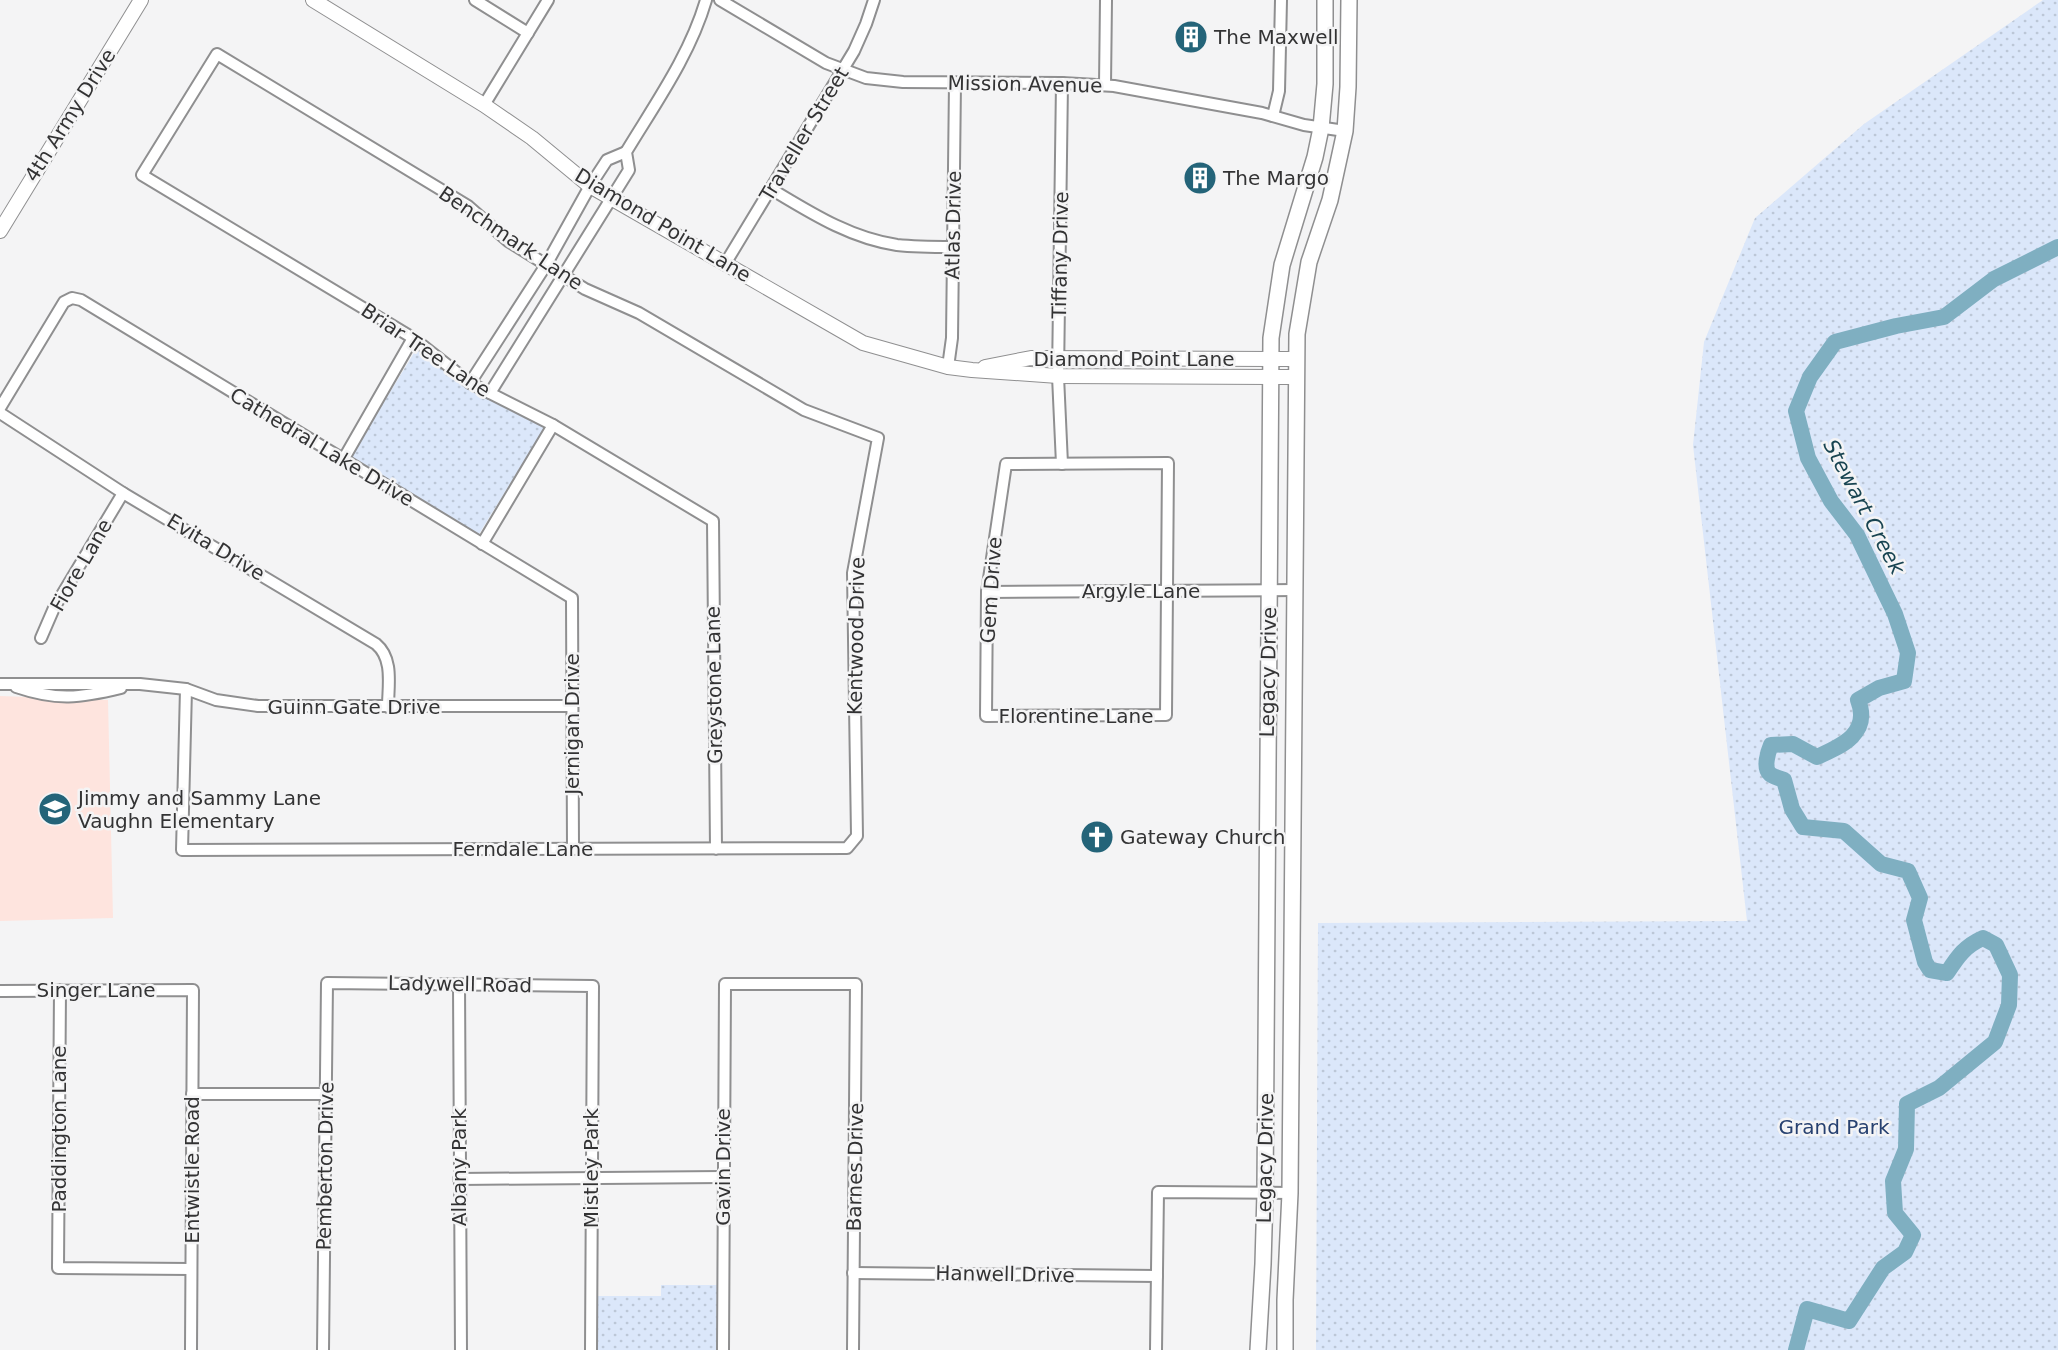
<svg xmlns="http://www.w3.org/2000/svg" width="2058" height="1350" viewBox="0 0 2058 1350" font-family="'DejaVu Sans',sans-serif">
	<defs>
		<pattern id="grass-dots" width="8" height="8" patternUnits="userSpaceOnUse" patternTransform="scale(1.5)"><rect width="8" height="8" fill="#dbe7fa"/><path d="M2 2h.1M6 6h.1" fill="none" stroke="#bcc7d7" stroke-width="1.8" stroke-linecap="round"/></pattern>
	</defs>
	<rect width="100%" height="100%" fill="#f4f4f5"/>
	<polygon fill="#fee4de" points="0,696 108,700 113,918 0,921"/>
	<g fill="url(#grass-dots)">
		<polygon points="2043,0 2058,0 2058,1350 1316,1350 1318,923 1747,921 1693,445 1704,342 1755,218 1864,124"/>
		<polygon points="417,348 478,394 545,427 479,534 351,456"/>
		<polygon points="661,1285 717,1285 717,1350 597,1350 595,1296 661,1296"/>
	</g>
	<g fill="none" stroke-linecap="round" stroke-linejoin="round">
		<path stroke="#7fafc1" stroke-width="16" d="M 1796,1350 L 1807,1309 L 1849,1321 L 1883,1268 L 1905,1252 L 1913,1235 L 1895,1213 L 1893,1181 L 1906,1149 L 1907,1104 L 1939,1088 L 1995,1042 L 2009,1005 L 2010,975 L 1996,945 L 1983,938 C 1965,946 1958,956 1947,973 L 1930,970 L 1925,962 L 1914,920 L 1920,898 L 1908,871 L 1881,864 L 1844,831 L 1803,827 L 1792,809 L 1784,780 C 1780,778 1773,777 1770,774 C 1763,768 1768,752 1771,745 L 1793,744 L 1817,757 C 1842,746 1871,733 1858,700 L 1879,688 L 1904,681 L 1908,653 L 1895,614 L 1857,535 L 1831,501 L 1808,458 L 1796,411 L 1810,377 L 1835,342 L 1896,326 L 1944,317 L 1994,279 L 2058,247"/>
		<defs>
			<g id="minor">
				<polyline points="475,0 528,33"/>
				<polyline points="720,0 826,63 866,78 903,82 1062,83 1114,86 1262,113 1304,125 1345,131"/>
				<polyline points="1105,85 1106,0"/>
				<polyline points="484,105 548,0"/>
				<polyline points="1273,116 1279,91 1281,0"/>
				<path d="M 771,189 C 811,213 850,238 897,245 C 916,247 934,247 953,247"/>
				<polyline points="725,264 854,51 866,24 874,0"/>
				<polyline points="948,367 952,338 955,83"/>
				<polyline points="470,383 546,265 590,186 607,160 626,152"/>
				<path d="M 490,393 L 629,170 L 626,152 C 655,104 690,55 706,0"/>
				<polyline points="0,408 64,302 72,298 81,300 572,598 573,849"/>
				<path d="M 0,413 L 123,493 L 376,644 C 394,659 388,686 388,707"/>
				<polyline points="343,460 413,338"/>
				<polygon points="1168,463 1166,715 986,716 987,592 1006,464"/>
				<polyline points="1062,464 1058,376 1062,83"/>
				<polyline points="482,544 553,425"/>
				<polyline points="987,592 1294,590"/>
				<polyline points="41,638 54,608 123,493"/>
				<polyline points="0,684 140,684 186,689 216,700 258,706 572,706"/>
				<path d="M 16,687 C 57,701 80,698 121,688"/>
				<polyline points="186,689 182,850 847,848 857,836 853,573 878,438 804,410 639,313 585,289 508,241 468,206 217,54 142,175 413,338 470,383 553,425 713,521 716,849"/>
				<polyline points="459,984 461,1350"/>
				<polyline points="60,990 58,1268 191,1269"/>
				<polyline points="0,991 193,990 191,1350"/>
				<polyline points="192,1094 326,1094"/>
				<polyline points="459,1179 723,1177"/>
				<polyline points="853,1273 1157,1276"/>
				<polyline points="323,1350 327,983 593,986 591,1350"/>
				<polyline points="723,1350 725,984 856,984 853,1350"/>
				<polyline points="1156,1350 1158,1192 1290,1193"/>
			</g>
			<g id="tertiary">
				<polyline points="313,0 484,105 532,138 590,186 863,343 948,367 972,370 1058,376 1296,377"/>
				<polyline points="0,231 141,0"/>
				<polyline points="985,367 1031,358 1297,359"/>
			</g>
			<g id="secondary">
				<polyline points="1258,1350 1263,1264 1265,1193 1271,338 1282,265 1315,157 1321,128 1325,84 1325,0"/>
				<polyline points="1285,1350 1285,1300 1290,1193 1297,334 1309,262 1330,200 1345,131 1348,87 1349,0"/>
			</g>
		</defs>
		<use href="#minor" stroke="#8f8f90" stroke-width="14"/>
		<use href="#tertiary" stroke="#8f8f90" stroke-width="16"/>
		<use href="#secondary" stroke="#8f8f90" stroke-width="18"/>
		<use href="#minor" stroke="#fff" stroke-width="10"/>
		<use href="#tertiary" stroke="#fff" stroke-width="14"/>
		<use href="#secondary" stroke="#fff" stroke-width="15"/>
	</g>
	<defs>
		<symbol id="building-disc" viewBox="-11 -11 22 22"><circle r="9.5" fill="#246479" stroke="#f4f4f5"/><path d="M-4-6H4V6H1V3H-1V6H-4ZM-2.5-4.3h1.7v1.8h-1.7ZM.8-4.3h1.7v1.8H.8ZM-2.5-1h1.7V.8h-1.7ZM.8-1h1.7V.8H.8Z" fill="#fff"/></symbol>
		<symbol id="school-disc" viewBox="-11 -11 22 22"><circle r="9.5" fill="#246479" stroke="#f4f4f5"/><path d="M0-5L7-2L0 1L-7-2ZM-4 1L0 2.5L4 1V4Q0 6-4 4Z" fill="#fff"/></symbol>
		<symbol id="church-disc" viewBox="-11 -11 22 22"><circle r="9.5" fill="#246479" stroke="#f4f4f5"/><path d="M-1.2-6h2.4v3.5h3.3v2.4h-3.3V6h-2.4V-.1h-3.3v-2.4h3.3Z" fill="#fff"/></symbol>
	</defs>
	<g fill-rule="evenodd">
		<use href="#building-disc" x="1172" y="18" width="38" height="38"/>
		<use href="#building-disc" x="1181" y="159" width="38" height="38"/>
		<use href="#school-disc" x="36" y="790" width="38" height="38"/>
		<use href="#church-disc" x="1078" y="818" width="38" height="38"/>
	</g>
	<g text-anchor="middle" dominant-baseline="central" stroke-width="5" stroke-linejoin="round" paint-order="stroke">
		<g font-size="20" fill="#333334" stroke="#f4f4f5" text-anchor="start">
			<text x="1214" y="37">The Maxwell</text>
			<text x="1223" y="178">The Margo</text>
			<text x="78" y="798">Jimmy and Sammy Lane<tspan x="78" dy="23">Vaughn Elementary</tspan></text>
			<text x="1120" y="837">Gateway Church</text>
		</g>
		<g font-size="20" fill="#333334" stroke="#f4f4f5">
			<text transform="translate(1025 84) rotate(1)">Mission Avenue</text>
			<text transform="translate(70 115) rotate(-58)">4th Army Drive</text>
			<text transform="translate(804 134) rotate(-59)">Traveller Street</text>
			<text transform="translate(663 225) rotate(31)">Diamond Point Lane</text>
			<text transform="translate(953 225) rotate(-89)">Atlas Drive</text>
			<text transform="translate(511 238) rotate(34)">Benchmark Lane</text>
			<text transform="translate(1060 255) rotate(-89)">Tiffany Drive</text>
			<text transform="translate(426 350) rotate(34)">Briar Tree Lane</text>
			<text x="1134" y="359">Diamond Point Lane</text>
			<text transform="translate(322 447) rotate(31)">Cathedral Lake Drive</text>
			<text transform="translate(216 547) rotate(31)">Evita Drive</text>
			<text transform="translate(81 565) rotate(-60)">Fiore Lane</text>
			<text transform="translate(991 590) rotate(-86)">Gem Drive</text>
			<text x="1141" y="591">Argyle Lane</text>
			<text transform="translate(856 636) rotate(-89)">Kentwood Drive</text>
			<text transform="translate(1268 672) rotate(-89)">Legacy Drive</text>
			<text transform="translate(714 685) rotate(-91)">Greystone Lane</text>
			<text x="354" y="707">Guinn Gate Drive</text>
			<text x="1076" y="716">Florentine Lane</text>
			<text transform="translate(572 724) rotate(-90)">Jernigan Drive</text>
			<text x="523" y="849">Ferndale Lane</text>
			<text transform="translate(460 984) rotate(1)">Ladywell Road</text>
			<text x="96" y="990">Singer Lane</text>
			<text transform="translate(59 1129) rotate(-90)">Paddington Lane</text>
			<text transform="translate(1265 1158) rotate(-89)">Legacy Drive</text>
			<text transform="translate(325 1166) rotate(-89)">Pemberton Drive</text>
			<text transform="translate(459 1167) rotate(-90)">Albany Park</text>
			<text transform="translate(723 1167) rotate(-90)">Gavin Drive</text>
			<text transform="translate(855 1167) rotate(-89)">Barnes Drive</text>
			<text transform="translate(591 1168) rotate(-90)">Mistley Park</text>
			<text transform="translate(192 1170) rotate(-90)">Entwistle Road</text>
			<text transform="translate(1005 1274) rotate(1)">Hanwell Drive</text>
		</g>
		<g font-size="20" fill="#274170" stroke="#f4f4f5">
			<text x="1834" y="1127">Grand Park</text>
		</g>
		<g font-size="21" font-style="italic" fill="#184451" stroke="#f4f4f5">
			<text transform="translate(1864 507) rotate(62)">Stewart Creek</text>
		</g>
	</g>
</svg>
